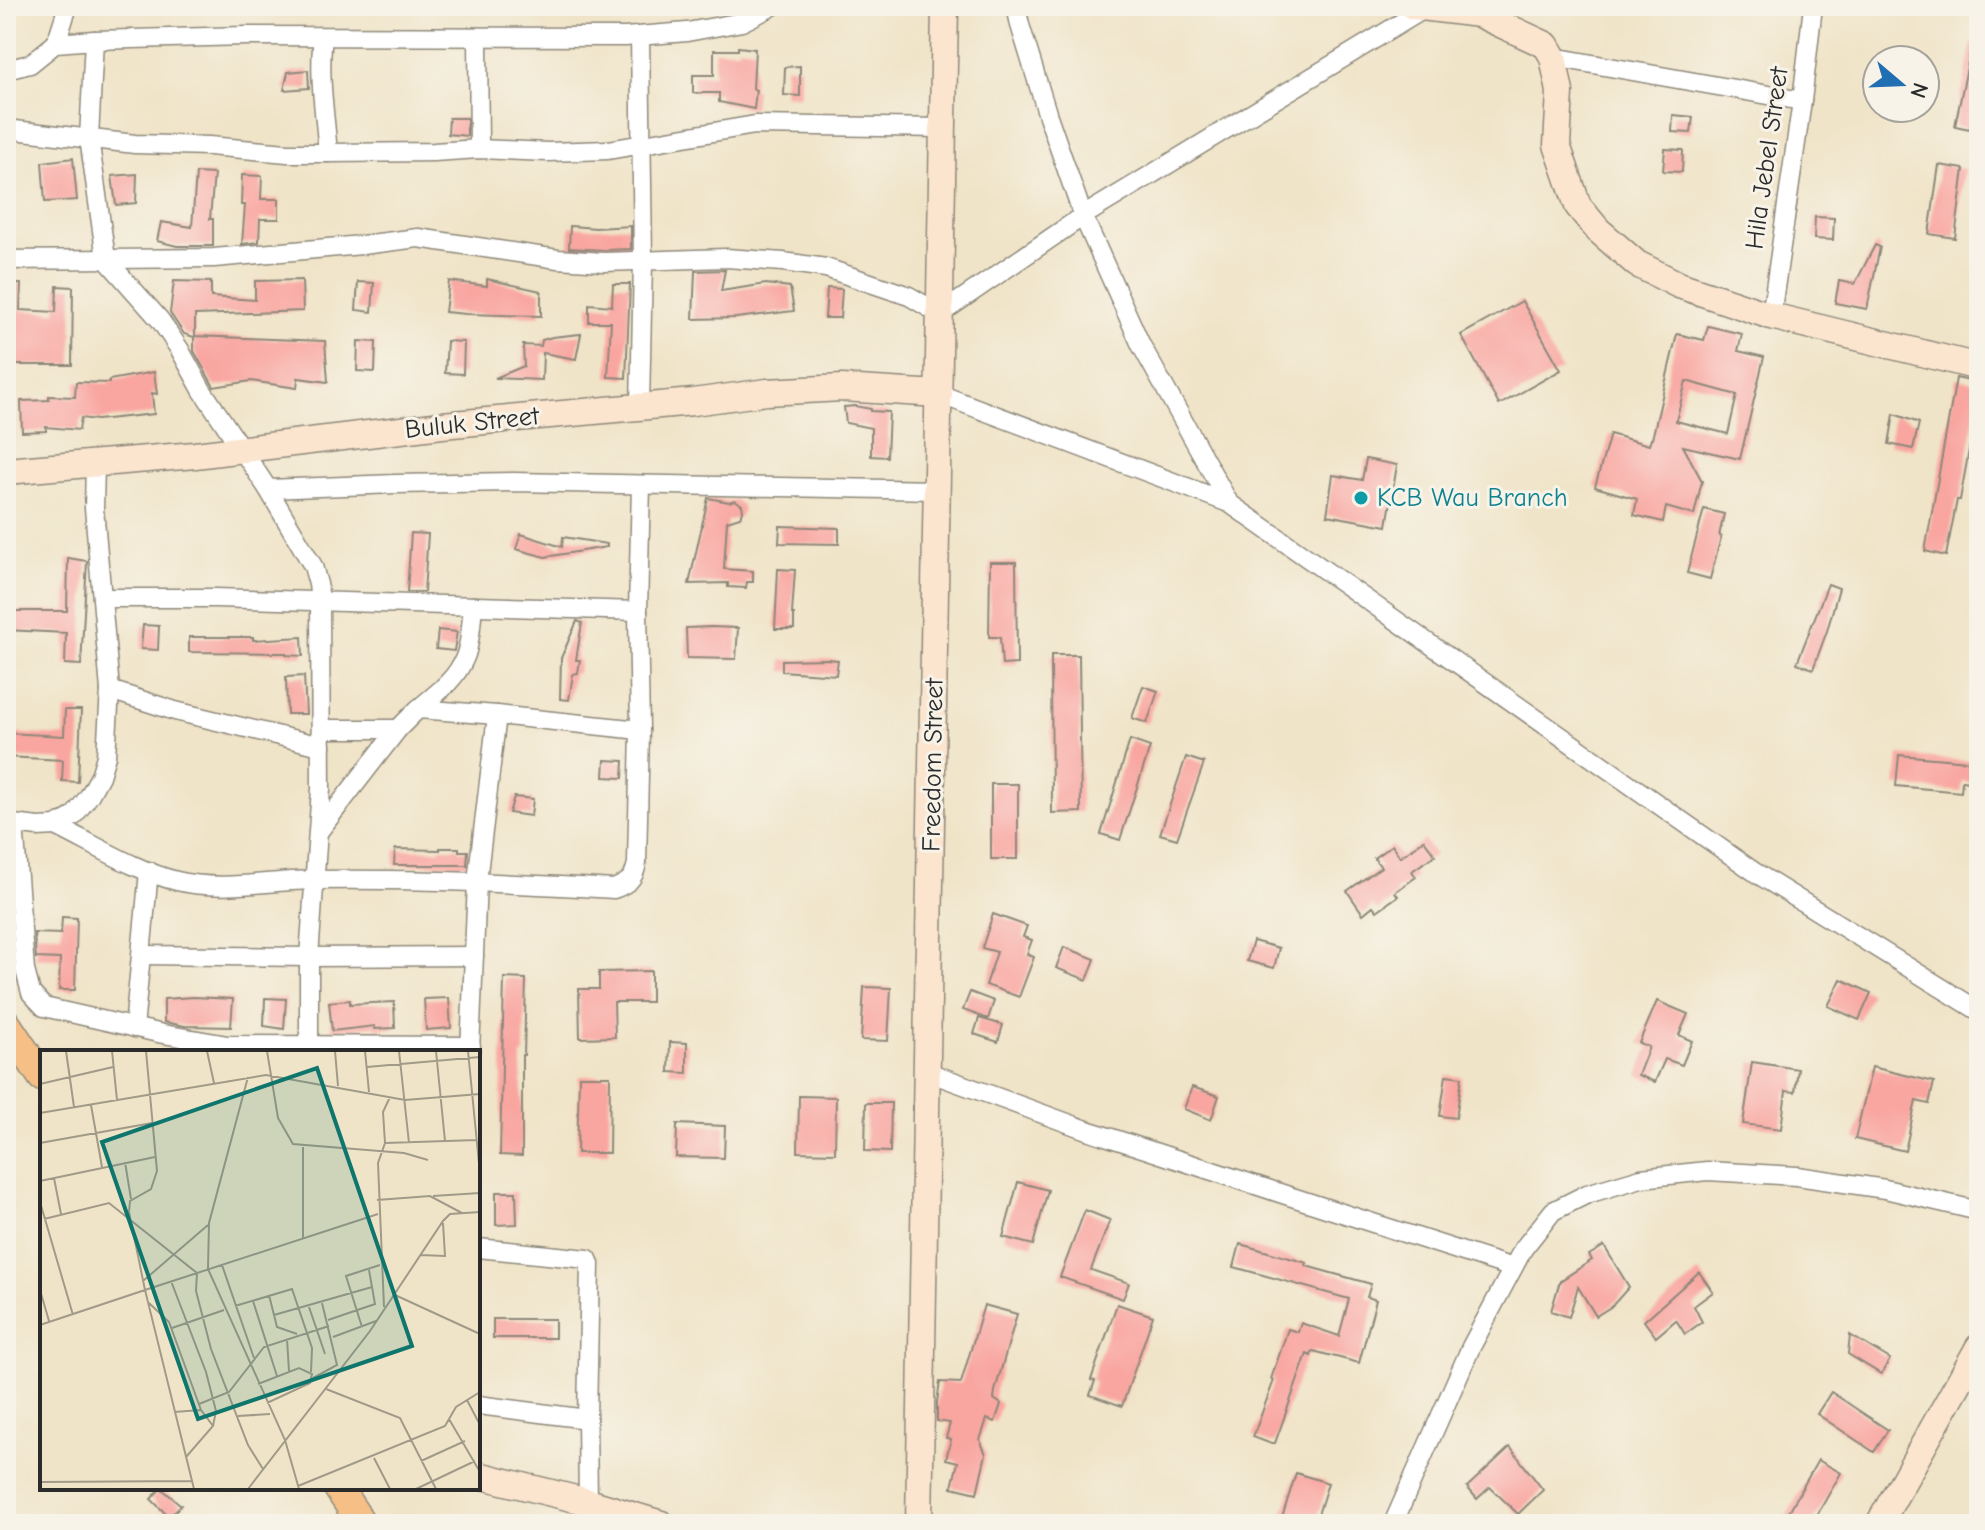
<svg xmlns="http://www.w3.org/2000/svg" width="1985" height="1530" viewBox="0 0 1985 1530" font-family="'Comic Neue',sans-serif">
	<rect width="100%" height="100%" fill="#f7f3e8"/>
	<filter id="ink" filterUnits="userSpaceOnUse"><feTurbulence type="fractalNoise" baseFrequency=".0125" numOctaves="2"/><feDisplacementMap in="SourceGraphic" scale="16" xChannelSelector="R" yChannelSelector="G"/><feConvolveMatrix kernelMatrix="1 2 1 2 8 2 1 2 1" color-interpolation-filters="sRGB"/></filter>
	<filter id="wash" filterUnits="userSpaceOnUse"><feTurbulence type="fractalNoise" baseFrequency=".006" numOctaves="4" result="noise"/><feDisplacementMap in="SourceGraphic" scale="32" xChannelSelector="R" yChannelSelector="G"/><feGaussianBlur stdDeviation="1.8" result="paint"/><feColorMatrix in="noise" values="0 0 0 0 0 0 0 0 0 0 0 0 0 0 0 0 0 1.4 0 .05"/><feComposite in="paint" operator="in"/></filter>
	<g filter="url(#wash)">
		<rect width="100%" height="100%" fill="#f0e4c8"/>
		<g id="blocks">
			<g fill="#f9a6a1" fill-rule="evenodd">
				<polygon points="1972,43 1979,44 1979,84 1970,129 1955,126"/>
				<polygon points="738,47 755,49 753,89 756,90 754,109 719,102 719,93 693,93 693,75 714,75 714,50 738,50"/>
				<polygon points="800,66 800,96 784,95 785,67"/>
				<polygon points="308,70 309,88 284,90 288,72"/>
				<polygon points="1673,115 1693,117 1691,133 1672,132"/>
				<polygon points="449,118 467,118 467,136 448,134"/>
				<polygon points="1665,149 1683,150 1682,172 1663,171"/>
				<polygon points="73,158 77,200 45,202 42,162"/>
				<polygon points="1939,165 1964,169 1955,238 1929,234"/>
				<polygon points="196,173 214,174 210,219 213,219 213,246 177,246 157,241 161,222 192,227"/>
				<polygon points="137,174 136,203 116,205 112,176"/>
				<polygon points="242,175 262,176 261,199 279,199 279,219 260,219 259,242 242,244 245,205 241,205"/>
				<polygon points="1815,217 1834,218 1833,240 1814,239"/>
				<polygon points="570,226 596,228 631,226 631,249 604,250 569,248"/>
				<polygon points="1875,245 1880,247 1867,309 1835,303 1839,281 1855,284"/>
				<polygon points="725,270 721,291 766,284 790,287 794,311 736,318 693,319 695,271"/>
				<polygon points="487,279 541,291 541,316 466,314 445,312 449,281 487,286"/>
				<polygon points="302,280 303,311 195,315 195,336 325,341 328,382 298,378 297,388 251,381 214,387 194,351 194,337 184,334 170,313 174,281 211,282 211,297 255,300 255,281"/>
				<polygon points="358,282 374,283 372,312 356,310"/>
				<polygon points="6,284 21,284 20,310 56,312 57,286 73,287 72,365 6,365"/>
				<polygon points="613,284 630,284 626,378 608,377 611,322 589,322 589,304 612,306"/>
				<polygon points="827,288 842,289 840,318 825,318"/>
				<polygon points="1522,301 1561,370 1499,405 1461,335"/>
				<path d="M 1708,326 L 1742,334 L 1738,351 L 1764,357 L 1740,459 L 1683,446 L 1702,481 L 1694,515 L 1666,507 L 1663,522 L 1634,515 L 1637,499 L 1595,487 L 1610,434 L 1649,445 L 1651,439 L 1652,439 L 1677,334 L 1704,340 ZM 1686,381 L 1737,395 L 1728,434 L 1676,421 Z"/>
				<polygon points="581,334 576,359 543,353 542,380 495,378 524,366 523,345 541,346 542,340 552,337"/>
				<polygon points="358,341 376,342 375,372 357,371"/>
				<polygon points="447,341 464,342 463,374 445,373"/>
				<polygon points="154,372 157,394 152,393 154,414 97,420 81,418 79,430 46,427 46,431 22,432 21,401 49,400 49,396 75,397 76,382 109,383 109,380"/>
				<polygon points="1956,378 1979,383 1979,394 1960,500 1957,500 1946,556 1925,551"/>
				<polygon points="855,406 871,409 871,411 889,412 887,457 871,456 871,428 846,423 844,407"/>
				<polygon points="1894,414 1919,423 1913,449 1889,444"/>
				<polygon points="1366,459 1397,465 1387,526 1327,515 1333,475 1362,480"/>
				<polygon points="708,498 729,502 735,500 742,505 743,511 740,517 727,521 724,569 753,571 753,582 747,582 746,588 728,587 728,583 689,584"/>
				<polygon points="1704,509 1724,514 1719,536 1721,537 1710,579 1687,573"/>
				<polygon points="780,526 839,528 839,544 779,543"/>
				<polygon points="411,533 428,534 424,592 407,592"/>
				<polygon points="521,534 562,547 563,537 607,544 607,547 545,557 516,549"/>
				<polygon points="68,558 87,561 81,665 65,664 66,633 6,630 6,611 67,611"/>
				<polygon points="990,562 1016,562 1017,664 1002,665 1000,637 989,637"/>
				<polygon points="778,569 795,570 792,614 794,614 794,629 775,629"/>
				<polygon points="1828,584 1839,588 1827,631 1813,669 1797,663"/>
				<polygon points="577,621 582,623 576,660 580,660 578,673 573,674 569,700 560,699 561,658"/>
				<polygon points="143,625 159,626 158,650 141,649"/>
				<polygon points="711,627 738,628 736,659 687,658 686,628"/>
				<polygon points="438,630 457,632 454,651 436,649"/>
				<polygon points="189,637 253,637 253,640 302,637 303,656 286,655 286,653 279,653 189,652"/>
				<polygon points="1051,655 1079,655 1081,812 1052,813"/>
				<polygon points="827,659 838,660 836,675 782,671 782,660"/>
				<polygon points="304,676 306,714 287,714 286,677"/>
				<polygon points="1143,686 1158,691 1147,723 1132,718"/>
				<polygon points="65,710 81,710 78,782 62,781 63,760 6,757 6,733 64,736"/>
				<polygon points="1130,740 1150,747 1120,840 1101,834"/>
				<polygon points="1899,755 1979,762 1979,784 1962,781 1961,792 1896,786"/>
				<polygon points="1186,757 1204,763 1177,839 1160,834"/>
				<polygon points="605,760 624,761 623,778 604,777"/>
				<rect x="991" y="784" width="27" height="75"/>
				<polygon points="514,797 533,799 531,816 509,813"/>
				<polygon points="1424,840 1435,855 1412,871 1416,877 1395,892 1398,896 1377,911 1373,906 1363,914 1347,891 1381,867 1374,858 1392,845 1400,857"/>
				<polygon points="440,848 459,848 459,851 468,851 467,865 394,865 395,849 440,850"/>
				<polygon points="993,914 1027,926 1023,937 1032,940 1027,954 1034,957 1019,997 986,985 997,952 982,948"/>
				<polygon points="62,917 77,918 75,990 59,990 60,959 36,958 34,933 61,934"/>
				<polygon points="1253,941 1279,948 1274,968 1247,961"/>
				<polygon points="1064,947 1095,959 1087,980 1056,968"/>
				<polygon points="651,971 651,1002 614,1002 615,1037 580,1038 579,989 599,989 599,972"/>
				<polygon points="504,978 526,979 524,1055 522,1055 522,1156 500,1155"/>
				<polygon points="1841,979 1871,993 1859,1020 1828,1006"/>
				<polygon points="864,987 891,988 888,1041 861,1040"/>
				<polygon points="970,992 994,1001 988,1019 963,1010"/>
				<polygon points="194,997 233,999 231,1027 185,1026 164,1022 164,999"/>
				<polygon points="265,998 286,999 284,1029 264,1026"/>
				<polygon points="449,998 451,1028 426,1030 424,999"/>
				<polygon points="350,1000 350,1004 394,1002 395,1028 375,1029 375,1026 332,1031 329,1002"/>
				<polygon points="1657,1001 1688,1014 1679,1035 1692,1041 1682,1065 1665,1059 1655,1082 1638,1075 1649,1047 1639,1043"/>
				<polygon points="979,1018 1003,1025 998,1042 974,1034"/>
				<polygon points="670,1042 687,1043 687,1073 669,1072"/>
				<polygon points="1752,1062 1798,1069 1795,1092 1786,1091 1781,1129 1743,1124"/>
				<polygon points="1872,1067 1934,1082 1929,1104 1916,1101 1905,1151 1855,1139"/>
				<polygon points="1446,1075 1462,1077 1456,1118 1440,1116"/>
				<polygon points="579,1076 610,1076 609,1153 577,1153"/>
				<polygon points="1192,1087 1219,1096 1211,1120 1184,1109"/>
				<polygon points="799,1096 836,1097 835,1153 798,1152"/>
				<polygon points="866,1103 891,1103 890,1152 865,1151"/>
				<polygon points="677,1124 725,1126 724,1158 676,1157"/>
				<polygon points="1018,1182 1048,1190 1033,1245 1003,1237"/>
				<polygon points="496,1192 516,1192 517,1224 496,1225"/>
				<polygon points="1085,1210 1110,1220 1091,1270 1129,1283 1123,1299 1060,1277"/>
				<polygon points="1240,1244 1307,1263 1306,1266 1371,1284 1367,1297 1376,1300 1359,1363 1313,1351 1311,1356 1307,1354 1275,1443 1269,1443 1253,1437 1274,1380 1271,1379 1288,1329 1298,1332 1301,1323 1339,1336 1349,1299 1234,1267"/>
				<polygon points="1604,1246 1629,1287 1612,1306 1596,1316 1578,1287 1569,1317 1551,1311 1560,1281 1592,1260 1589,1255"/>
				<polygon points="1699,1272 1713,1292 1694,1306 1702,1322 1685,1334 1676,1320 1656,1337 1644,1321"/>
				<polygon points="1117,1304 1153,1316 1122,1406 1090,1395 1095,1381 1091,1380"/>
				<polygon points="984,1305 1017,1314 995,1391 994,1399 1001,1404 995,1422 987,1419 980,1440 986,1454 977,1493 952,1487 958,1462 946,1459 951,1439 946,1438 950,1423 937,1421 937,1402 940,1382 961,1383"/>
				<rect x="493" y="1319" width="62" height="19"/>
				<polygon points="1850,1335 1890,1359 1881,1374 1848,1354"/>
				<polygon points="1831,1392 1888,1430 1874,1452 1817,1414"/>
				<polygon points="1510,1447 1543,1490 1518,1514 1490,1487 1477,1499 1467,1487"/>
				<polygon points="1818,1460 1841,1473 1812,1524 1782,1524"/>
				<polygon points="1296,1473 1328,1483 1315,1524 1280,1524"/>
				<polygon points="161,1488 181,1505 169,1517 151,1499"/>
			</g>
		</g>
	</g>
	<g filter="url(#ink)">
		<use href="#blocks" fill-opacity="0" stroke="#8e887a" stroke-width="2"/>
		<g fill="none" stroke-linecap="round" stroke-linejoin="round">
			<defs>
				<g id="street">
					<polyline points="1016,6 1020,25 1048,116 1083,216 1141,345 1229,503"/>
					<path d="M 323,37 C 318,75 325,115 328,153"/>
					<polyline points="478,38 479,149"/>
					<polyline points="94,40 89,138 106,259 160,320 180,350 202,390 268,489 313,566 318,584 320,602 321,789 309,957 309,1045"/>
					<polyline points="56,43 94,40 246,36 625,37 687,32 742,22 773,6"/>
					<polyline points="1553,57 1802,101"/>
					<polyline points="6,70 30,64 56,43 68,6"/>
					<polyline points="6,129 135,144 209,146 287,153 328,153 434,152 479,149 548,152 608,150 755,125 942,128"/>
					<polyline points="6,260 214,258 362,245 418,238 558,259 604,262 726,258 783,262 826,268 909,296 940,314 1083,216 1429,6"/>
					<polyline points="1771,316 1802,101 1813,6"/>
					<polyline points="939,394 1229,503 1756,873 1979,1011"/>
					<polyline points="640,407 643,260 640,36"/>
					<polyline points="268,489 395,484 513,482 937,490"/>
					<polyline points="102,598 215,598 638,611"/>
					<polyline points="110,690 175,711 321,746"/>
					<path d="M 418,709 C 436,694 456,680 465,657 C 471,642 471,622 473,606"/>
					<polyline points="321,729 398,729"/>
					<polyline points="6,819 14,824 38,827 56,826 74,816 89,796 100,776 106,756 110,690 94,508 95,464"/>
					<polyline points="14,824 25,970 31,993 44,1007 163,1034 228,1045 471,1046"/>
					<path d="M 56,826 C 93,844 138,872 177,881 C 223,892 271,880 317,880 C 416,879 515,883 614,889 C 629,883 634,879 637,863 L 640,730 L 638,611 L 641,485"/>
					<polyline points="319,831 398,729 418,709 497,715 640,730"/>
					<polyline points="142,955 309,957 474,956"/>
					<polyline points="134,1028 149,871"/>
					<polyline points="470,1052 477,881 497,715"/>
					<polyline points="928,1072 1084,1129 1292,1197 1513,1268"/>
					<polyline points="478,1248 588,1259 590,1264 587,1419 588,1502"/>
					<polyline points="478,1405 587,1419"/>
					<polyline points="1393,1524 1471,1347 1523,1249 1553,1211 1587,1194 1641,1178 1707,1171 1797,1176 1885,1189 1979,1211"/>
				</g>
				<g id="secondary">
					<polyline points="1413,6 1479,14 1546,45 1553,57 1560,92 1557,145 1578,206 1598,230 1637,264 1679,285 1771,316 1979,367"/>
					<polyline points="6,471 195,455 442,425 693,402 767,392 842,388 939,394"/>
					<polyline points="478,1475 588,1502 661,1524"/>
					<polyline points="919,1524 945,6"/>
					<polyline points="1879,1524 1979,1347"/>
				</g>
				<g id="primary">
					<polyline points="6,1023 42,1077"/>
					<polyline points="338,1488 362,1524"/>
				</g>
			</defs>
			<use href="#street" stroke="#8e887a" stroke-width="21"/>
			<use href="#secondary" stroke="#8e887a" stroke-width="29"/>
			<use href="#primary" stroke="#8e887a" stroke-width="31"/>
			<use href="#street" stroke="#fff" stroke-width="18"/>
			<use href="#secondary" stroke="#fbe5cf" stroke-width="26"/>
			<use href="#primary" stroke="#f5bf86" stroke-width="28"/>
		</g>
	</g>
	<circle fill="#0f9aa8" stroke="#f7f3e8" stroke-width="3" cx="1361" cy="498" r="8"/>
	<g text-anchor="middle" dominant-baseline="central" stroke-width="6" stroke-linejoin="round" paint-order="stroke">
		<g font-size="26" fill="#2b2b2b" stroke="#f7f3e8">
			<text transform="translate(1767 158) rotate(-82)">Hila Jebel Street</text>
			<text transform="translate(472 423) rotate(-6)">Buluk Street</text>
			<text transform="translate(933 765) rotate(-89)">Freedom Street</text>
		</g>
		<g font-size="26" fill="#0d838f" stroke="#f7f3e8" text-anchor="start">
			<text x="1377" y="498">KCB Wau Branch</text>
		</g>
	</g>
	<g transform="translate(40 1050)">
		<rect width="440" height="440" fill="#f0e4c8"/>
		<path fill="none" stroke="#a19a89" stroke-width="2" d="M 26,1 L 34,57M 72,1 L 77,50M 167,1 L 174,33M 227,1 L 238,68 L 253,94 L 364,103 L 388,110M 295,1 L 298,36M 325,1 L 329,42M 359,1 L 369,93M 396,1 L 405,91M 428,1 L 440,124M 327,17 L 440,7M 208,27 L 169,173 L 168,219 L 245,390 L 259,439M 0,34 L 73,17M 51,55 L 62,117M 0,63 L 226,25 L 365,50 L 440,44M 0,93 L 112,73M 345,93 L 437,90M 263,97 L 263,188M 85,112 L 91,149M 14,128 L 21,164M 0,131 L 115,107M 393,146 L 440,143M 337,150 L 390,146 L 422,163M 0,152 L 33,265M 4,169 L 69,153 L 157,223 L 156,241 L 171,299 L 208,395 L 223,419M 380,205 L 405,206 L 403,173M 182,215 L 214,308M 103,231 L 168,175M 131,231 L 166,322 L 176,361 L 173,376M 0,240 L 9,271M 229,245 L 237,277 L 257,284M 355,245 L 440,284M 213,251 L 237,326M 109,253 L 129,272 L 161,360M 195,256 L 252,239 L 272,298 L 271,322M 269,257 L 285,304M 344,257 L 338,113 L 345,93 L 343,62 L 350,47M 234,265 L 332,237M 288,270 L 335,254 L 329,220M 0,275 L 105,240 L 89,162 L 90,151 L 111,139 L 117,121 L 106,1M 322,277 L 306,226 L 340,215M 132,278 L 184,260M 293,287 L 336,271M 247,289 L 249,321M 273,328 L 297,315 L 282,253M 218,334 L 259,318 L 272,324 L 270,333 L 227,353M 286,339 L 360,368 L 396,439M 427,350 L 439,373M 159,354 L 189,342 L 224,297 L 289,276M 134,362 L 161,360 L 173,376 L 146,407M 198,366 L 230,364M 409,369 L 440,422M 334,408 L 350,439M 381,411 L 425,391M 0,432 L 152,431M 258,436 L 405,376 L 416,357 L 440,342M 154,439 L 105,240 L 338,164M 208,439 L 330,281 L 403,171 L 410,164 L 440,162M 376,439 L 435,411"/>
		<path fill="#0f766e" fill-opacity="0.15" stroke="#0f766e" stroke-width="4" d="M 277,18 L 372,296 L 158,369 L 62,92 Z"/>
		<rect width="440" height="440" fill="none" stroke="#2b2b2b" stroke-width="4"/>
	</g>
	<rect width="1985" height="1530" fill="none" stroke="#f7f3e8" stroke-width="32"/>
	<g transform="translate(1901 84) rotate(109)"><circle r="38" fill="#f7f3e8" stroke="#a5a39c" stroke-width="2"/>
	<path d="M0-6L14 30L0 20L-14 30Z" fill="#1f6fb2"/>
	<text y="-12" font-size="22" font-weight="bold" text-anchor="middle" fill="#2b2b2b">N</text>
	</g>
</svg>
